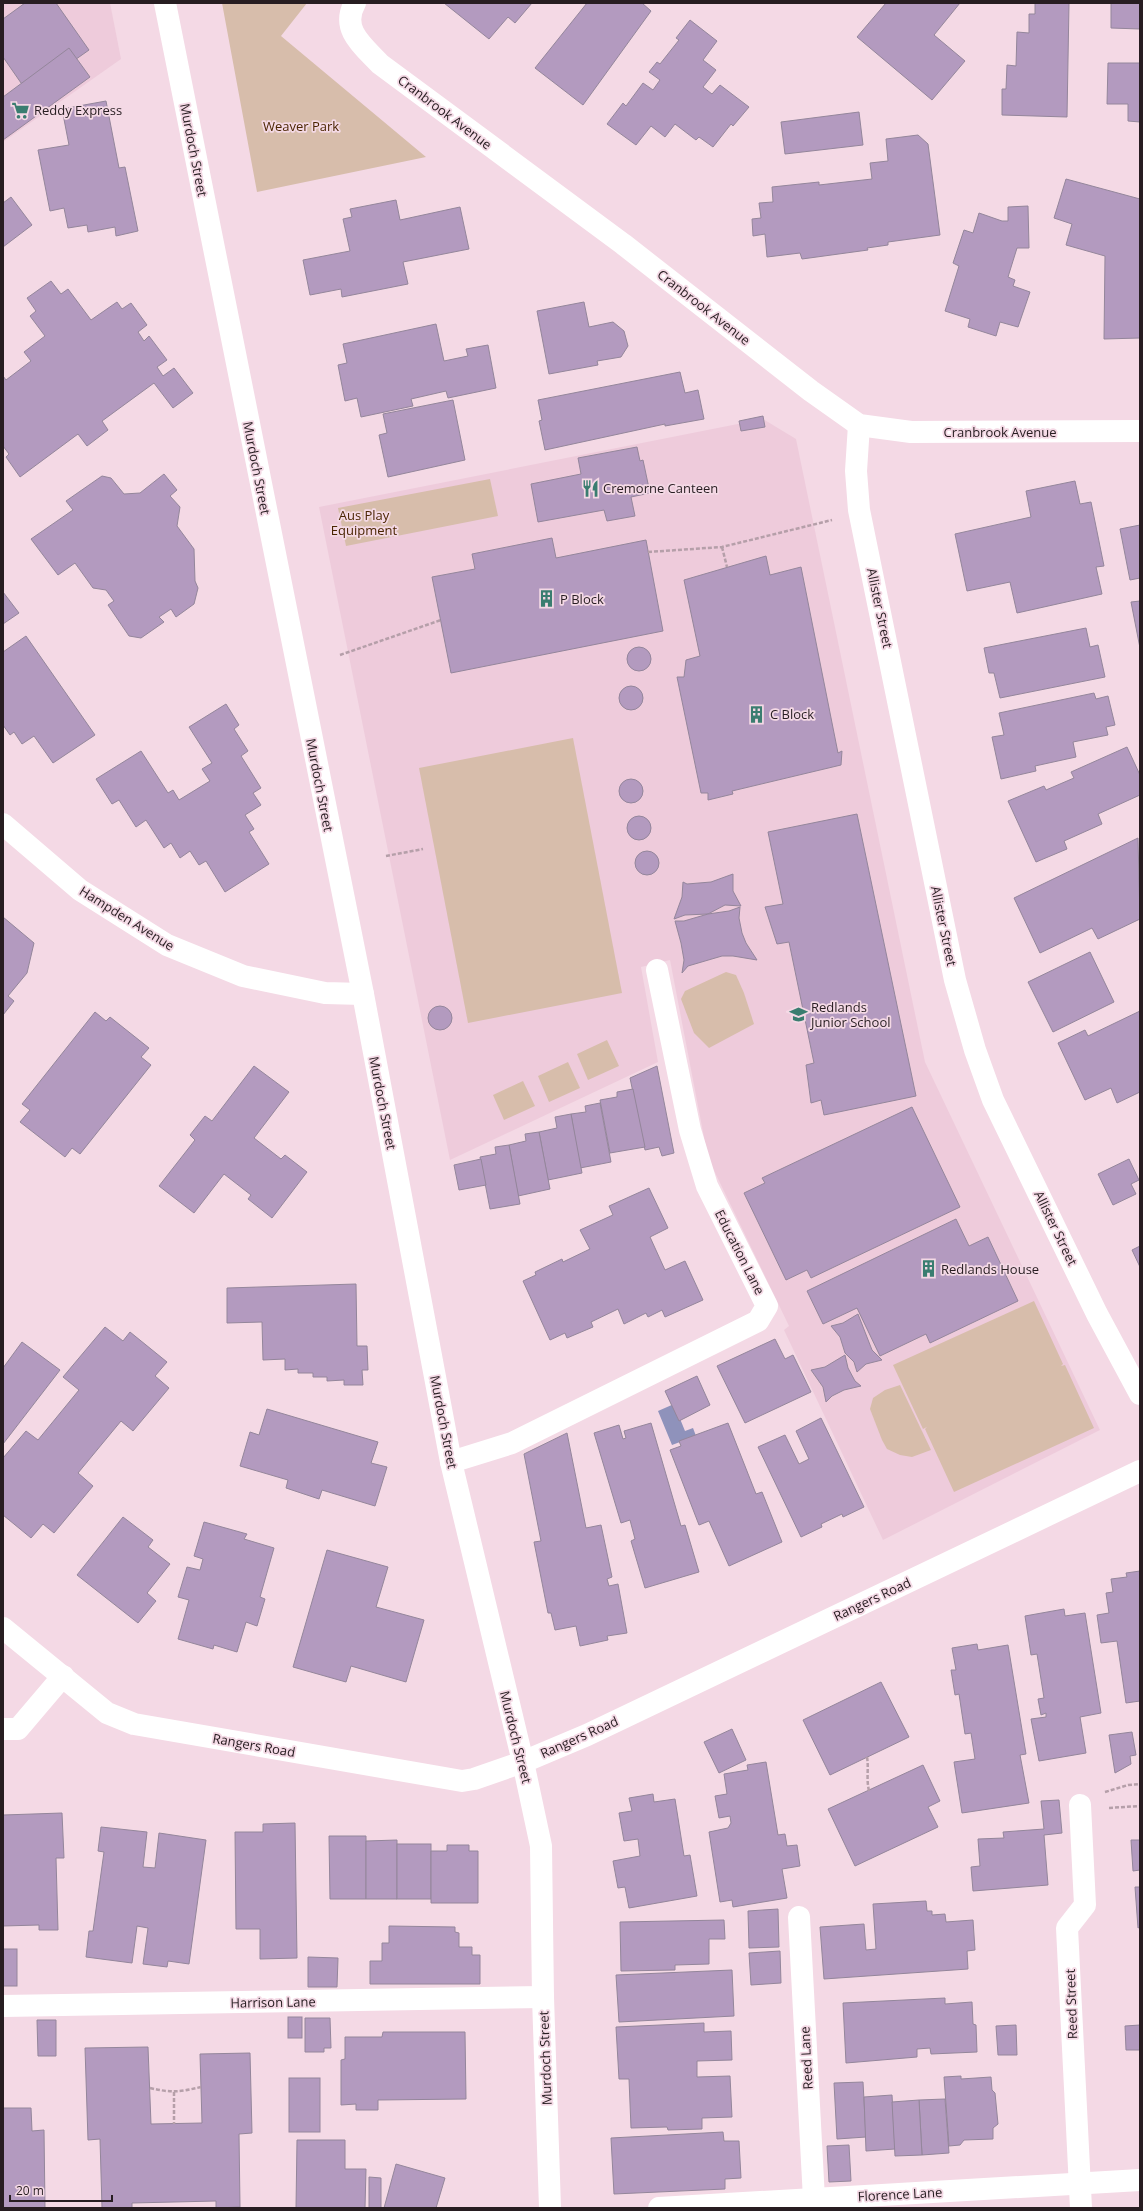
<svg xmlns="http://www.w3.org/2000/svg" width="1143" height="2211" viewBox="0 0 1143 2211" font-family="'Open Sans',sans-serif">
	<rect width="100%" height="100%" fill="#f4d9e5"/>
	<g fill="#eecbdb">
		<polygon points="3,3 110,3 121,59 3,142"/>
		<polygon points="763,419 796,439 925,1062 1100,1430 883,1540 784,1330 789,1326 708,1158 670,960 641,967 658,1062 450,1160 319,507"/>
	</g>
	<g fill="#d7bdab">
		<polygon points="222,3 307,3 281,36 426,157 257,192"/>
		<polygon points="490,479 498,516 346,546 338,508"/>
		<polygon points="573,738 622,993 468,1023 419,768"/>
		<polygon points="726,972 736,975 744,993 754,1024 709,1048 694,1033 681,999 685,991"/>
		<polygon points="607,1040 619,1066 588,1080 577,1054"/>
		<polygon points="568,1062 580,1088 549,1102 538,1076"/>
		<polygon points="523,1081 535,1106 504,1120 493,1095"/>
		<polygon points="1034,1301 1063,1364 1061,1366 1065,1365 1094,1428 954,1492 925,1429 927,1427 923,1429 893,1365"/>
		<polygon points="900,1385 931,1450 912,1457 900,1455 887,1449 882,1440 870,1409 873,1398 885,1390"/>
	</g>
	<polygon fill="#8f92bb" points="674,1404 685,1431 693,1428 696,1436 672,1445 658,1411"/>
	<g fill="#b39abf" stroke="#94869b">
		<polygon points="25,3 56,3 89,50 28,93 3,57 3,19"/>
		<polygon points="444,3 532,3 515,23 508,17 489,39"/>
		<polygon points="587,3 642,3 651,11 583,105 535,68"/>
		<polygon points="886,3 960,3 934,35 965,61 932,100 857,37"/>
		<polygon points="1035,3 1069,3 1067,117 1002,115 1002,89 1006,89 1007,65 1016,66 1017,32 1029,33 1029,14 1035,14"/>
		<polygon points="1111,3 1140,3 1140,29 1111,28"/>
		<polygon points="690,20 717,41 703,60 716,70 703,87 712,94 720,85 749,107 733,126 731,124 713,147 699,137 696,140 675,124 665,137 651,126 636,145 607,124 623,103 626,106 643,83 653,90 660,80 649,72 657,62 660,64 679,40 676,38"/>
		<polygon points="69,48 90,77 3,140 3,97"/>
		<polygon points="1108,63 1140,63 1140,122 1128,121 1128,104 1107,104"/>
		<polygon points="106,101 119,168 125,167 138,231 116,236 115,227 88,232 87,225 68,228 64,208 50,211 38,150 69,145 62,109"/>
		<polygon points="859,112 863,145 785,154 781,122"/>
		<polygon points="918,135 928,144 940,235 888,242 888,245 867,248 868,250 802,259 800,253 767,257 765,234 753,236 752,219 761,218 759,203 773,202 772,187 819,182 819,185 872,179 870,163 888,161 886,139"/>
		<polygon points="1066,179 1140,199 1140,338 1104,339 1105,256 1066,245 1072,224 1054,218"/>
		<polygon points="11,197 32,225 3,247 3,203"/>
		<polygon points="396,200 400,220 460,207 469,249 403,262 408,284 342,297 341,289 310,295 303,260 350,251 343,219 352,217 350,209"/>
		<polygon points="1028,206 1029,248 1017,248 1008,277 1015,280 1013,286 1030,292 1018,327 1000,322 996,336 968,327 970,319 945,311 959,266 953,263 964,230 973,233 979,213 1002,221 1008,221 1008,207"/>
		<polygon points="51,281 61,294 68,289 91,320 117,302 122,309 131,303 147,325 138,332 144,341 149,336 167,360 157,367 163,376 174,368 193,393 173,408 154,383 102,421 108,430 87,446 78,434 20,477 6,457 9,454 3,446 3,376 6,380 31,361 24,352 45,336 30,316 36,311 27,298"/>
		<polygon points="584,302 589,327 613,322 624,331 628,346 621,357 597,361 598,365 549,374 537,311"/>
		<polygon points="436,324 444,361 468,356 466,349 488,345 496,388 448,398 446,391 411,399 413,406 361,417 357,398 345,401 338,365 347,363 343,344"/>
		<polygon points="680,372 685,393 698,390 704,419 665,426 665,424 545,450 539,421 542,420 538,400"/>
		<polygon points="453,400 465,460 388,477 379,435 387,433 383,414"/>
		<polygon points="763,416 765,427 741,431 739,421"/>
		<polygon points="637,447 640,461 643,460 650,493 631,497 635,516 607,521 604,510 538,522 531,484 581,474 578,458"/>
		<polygon points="164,474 177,490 170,496 180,507 177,526 194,549 195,581 198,588 194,604 176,617 171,609 159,617 164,622 141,638 129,636 108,605 114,601 106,590 93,588 75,563 58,575 31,539 73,510 66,501 102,476 111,478 124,494 140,493"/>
		<polygon points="1075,481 1080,504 1091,502 1104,566 1096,567 1102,594 1017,613 1010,582 967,591 955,534 1031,517 1026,491"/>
		<polygon points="1140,525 1140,578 1130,580 1120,529"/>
		<polygon points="552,538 556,558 646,540 663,631 451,673 432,577 475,569 472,554"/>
		<polygon points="766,556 770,575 801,567 838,753 842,751 841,765 732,791 733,794 708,800 708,793 701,793 677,677 684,677 686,660 700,656 684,580"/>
		<polygon points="3,592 19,613 3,624"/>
		<polygon points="1140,601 1140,648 1131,602"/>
		<polygon points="1086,628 1090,647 1098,645 1105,677 1000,698 994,673 989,673 984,648"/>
		<polygon points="26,636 95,735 53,763 34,736 22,744 14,732 10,735 3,725 3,652"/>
		<circle cx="639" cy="659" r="12"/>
		<circle cx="631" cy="698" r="12"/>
		<polygon points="1094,693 1096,699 1108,696 1115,725 1106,727 1108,735 1073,742 1076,757 1035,766 1036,771 1001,779 992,737 1004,735 999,713"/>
		<polygon points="226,704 239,725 234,729 248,751 241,756 261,788 253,793 261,805 245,815 254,829 249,832 269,864 225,892 206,861 199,865 190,851 180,858 171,843 164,848 146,820 136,827 119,800 112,804 96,779 141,751 168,793 173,790 179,800 210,781 202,769 212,763 189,727"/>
		<polygon points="1127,747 1140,775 1140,795 1098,814 1102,824 1064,841 1067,849 1036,862 1008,801 1044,786 1046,790 1074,778 1071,772"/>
		<circle cx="631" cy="791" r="12"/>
		<polygon points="857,814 916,1096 824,1115 821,1100 811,1103 806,1065 814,1063 789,942 777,944 765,907 783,904 768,832"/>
		<circle cx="639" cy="828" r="12"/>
		<polygon points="1138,838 1140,919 1098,939 1092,928 1040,953 1014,898"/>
		<circle cx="647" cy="863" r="12"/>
		<polygon points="733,874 733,891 741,906 725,905 708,914 685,915 674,919 682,897 683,882 687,884 711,882"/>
		<polygon points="740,907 739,918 742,933 746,943 757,960 733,956 722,956 688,966 682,973 684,960 681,943 675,921 684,921 708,914 729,911"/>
		<polygon points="3,917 34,943 27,973 8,996 14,1001 3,1015"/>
		<polygon points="1090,952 1114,1002 1053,1032 1028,982"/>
		<circle cx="440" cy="1018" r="12"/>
		<polygon points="1140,1011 1140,1092 1117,1103 1111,1088 1085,1100 1058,1043 1085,1030 1088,1036"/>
		<polygon points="95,1012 106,1021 110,1017 149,1048 141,1057 151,1065 80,1154 72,1148 65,1157 20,1122 30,1110 22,1104"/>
		<polygon points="254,1066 289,1092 254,1138 281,1159 285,1155 307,1172 272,1218 248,1199 251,1195 224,1174 194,1213 159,1186 195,1140 190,1135 205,1116 212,1121"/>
		<polygon points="657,1066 674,1153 662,1156 659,1147 645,1150 630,1078"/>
		<polygon points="633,1089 645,1147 610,1153 600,1100 617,1097 617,1092"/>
		<polygon points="600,1103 611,1162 580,1168 571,1114 586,1112 585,1106"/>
		<polygon points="912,1107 960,1207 811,1278 807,1270 786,1280 744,1193 765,1183 762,1178"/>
		<polygon points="571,1114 582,1173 548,1180 539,1132 557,1128 555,1117"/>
		<polygon points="539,1132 550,1189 518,1196 509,1145 526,1141 525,1134"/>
		<polygon points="509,1145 520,1204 490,1209 480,1157 496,1154 495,1147"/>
		<polygon points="481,1159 486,1185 459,1190 454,1165"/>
		<polygon points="1129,1159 1139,1180 1131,1184 1136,1194 1113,1205 1098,1174"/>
		<polygon points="649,1188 668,1228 650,1237 665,1270 685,1261 703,1300 665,1317 662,1310 648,1317 646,1313 624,1324 618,1309 591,1322 593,1327 567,1338 565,1333 550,1340 523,1281 536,1275 535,1272 562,1259 563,1262 590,1249 580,1230 613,1215 609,1206"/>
		<polygon points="956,1219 969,1246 988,1237 1018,1301 930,1343 926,1334 880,1356 857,1308 823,1324 807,1291"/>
		<polygon points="1140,1246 1140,1267 1132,1250"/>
		<polygon points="356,1284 357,1346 367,1346 368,1370 362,1370 363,1385 344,1385 344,1380 327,1381 327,1377 313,1377 313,1373 298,1373 298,1369 285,1370 285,1359 263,1360 262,1322 227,1323 227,1288"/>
		<polygon points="858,1314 872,1350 882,1360 866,1364 857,1372 854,1362 845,1353 840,1337 831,1326 843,1323"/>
		<polygon points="105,1327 123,1341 130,1332 167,1362 155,1376 169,1388 133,1431 121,1421 78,1473 93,1486 54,1533 43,1524 31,1538 3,1515 3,1458 26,1431 38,1440 79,1390 63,1377"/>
		<polygon points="775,1339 785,1359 793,1355 811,1392 745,1423 717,1366"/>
		<polygon points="22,1342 60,1370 3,1444 3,1368"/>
		<polygon points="845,1355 848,1368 855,1381 861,1386 844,1390 832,1396 826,1402 823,1387 811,1370 825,1367"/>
		<polygon points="697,1376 710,1405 679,1421 665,1391"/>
		<polygon points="267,1409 378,1442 371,1463 387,1467 375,1506 322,1490 319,1499 286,1488 288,1480 240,1466 250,1432 259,1435"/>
		<polygon points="821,1418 864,1507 843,1517 842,1514 821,1524 822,1527 801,1537 758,1447 785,1435 799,1464 809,1459 796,1431"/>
		<polygon points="651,1423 681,1526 685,1525 699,1572 645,1588 631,1541 635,1539 630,1520 621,1523 594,1433 619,1425 623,1439 626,1438 624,1431"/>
		<polygon points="728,1423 756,1494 762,1492 782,1542 729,1566 709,1521 699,1525 670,1450 681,1446 679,1441"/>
		<polygon points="567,1433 586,1528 601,1525 612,1577 607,1579 609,1586 618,1584 627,1633 607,1636 608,1640 580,1646 576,1626 555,1630 551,1613 548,1613 534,1542 541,1541 524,1454"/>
		<polygon points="123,1517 153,1540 148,1547 170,1564 147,1593 156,1601 138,1623 77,1575"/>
		<polygon points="204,1522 247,1534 244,1539 274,1548 260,1597 265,1599 257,1626 246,1622 237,1652 214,1645 213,1649 178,1639 189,1600 178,1597 187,1567 200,1570 203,1559 194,1556"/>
		<polygon points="327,1550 388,1567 376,1607 424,1620 406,1682 351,1666 346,1682 293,1667"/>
		<polygon points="1140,1571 1140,1701 1126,1703 1117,1641 1101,1643 1097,1615 1109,1613 1106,1593 1113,1592 1111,1579 1127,1577 1126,1573"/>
		<polygon points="1064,1609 1065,1616 1085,1613 1101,1713 1080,1717 1086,1753 1039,1761 1031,1719 1046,1717 1046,1713 1041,1715 1038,1699 1044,1698 1037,1654 1031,1655 1025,1616"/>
		<polygon points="977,1644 978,1650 1008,1645 1026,1754 1020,1755 1029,1803 962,1813 954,1762 975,1759 971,1733 965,1734 959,1694 955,1695 951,1670 956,1670 952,1648"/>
		<polygon points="881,1682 909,1737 830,1775 803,1720"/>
		<polygon points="732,1729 746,1760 719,1773 704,1742"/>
		<polygon points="1132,1732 1136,1755 1130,1756 1131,1764 1115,1773 1109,1735"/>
		<polygon points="766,1762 778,1835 785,1834 787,1846 797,1845 800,1866 782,1869 787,1898 733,1907 732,1900 720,1902 709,1832 728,1828 731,1823 730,1816 719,1818 715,1796 727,1794 724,1774 748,1770 747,1765"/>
		<polygon points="923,1765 940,1801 928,1807 938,1827 855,1866 828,1809"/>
		<polygon points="653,1794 654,1802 675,1799 684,1856 690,1855 697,1896 629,1908 625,1887 618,1888 613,1861 640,1856 638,1839 624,1841 619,1813 632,1811 629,1798"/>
		<polygon points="1059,1800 1062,1833 1044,1835 1048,1885 973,1891 971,1867 980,1866 978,1839 1004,1838 1003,1832 1044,1829 1041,1801"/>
		<polygon points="62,1813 64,1858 56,1858 58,1930 39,1930 39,1925 3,1926 3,1815"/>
		<polygon points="295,1823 297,1958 260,1959 260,1929 236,1929 235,1832 263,1832 263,1824"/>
		<polygon points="101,1827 147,1832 143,1867 155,1868 159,1833 206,1840 189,1964 168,1961 167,1967 143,1964 148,1928 137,1926 132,1963 86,1957 89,1931 93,1931 104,1852 98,1851"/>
		<polygon points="329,1836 366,1836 366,1899 330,1899"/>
		<polygon points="397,1840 397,1899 366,1899 366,1841"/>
		<polygon points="1131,1840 1140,1840 1140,1870 1133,1871"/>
		<rect x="397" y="1844" width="34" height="55"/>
		<polygon points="447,1845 469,1845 469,1851 478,1851 478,1903 431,1903 431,1851 447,1851"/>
		<polygon points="1135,1887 1140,1887 1140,1927 1138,1928"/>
		<polygon points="926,1901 927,1911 932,1911 932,1915 945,1914 946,1922 973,1920 975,1950 967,1951 968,1969 824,1979 820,1927 864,1924 866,1950 876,1949 873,1904"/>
		<polygon points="778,1909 779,1947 749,1948 748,1911"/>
		<polygon points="724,1920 725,1939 709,1939 709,1964 675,1965 675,1970 621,1971 620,1922"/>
		<polygon points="389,1926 455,1927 455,1932 459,1933 459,1947 472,1947 472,1955 480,1955 480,1984 370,1984 370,1961 382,1961 382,1943 389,1943"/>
		<rect x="3" y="1949" width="14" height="37"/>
		<polygon points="780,1951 781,1983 751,1985 749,1953"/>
		<polygon points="308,1957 338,1958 337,1987 308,1987"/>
		<polygon points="732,1970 734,2016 619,2022 616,1975"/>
		<polygon points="945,1998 945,2004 972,2002 973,2024 976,2025 977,2052 931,2054 930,2048 917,2049 917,2057 846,2063 843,2003"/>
		<rect x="288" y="2017" width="14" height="21"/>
		<polygon points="305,2018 330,2018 331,2048 324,2048 324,2052 305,2052"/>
		<polygon points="37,2020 56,2020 56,2056 38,2056"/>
		<polygon points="704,2023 704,2032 731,2031 732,2060 697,2061 697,2077 730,2076 732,2117 702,2118 702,2129 668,2130 667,2127 631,2128 629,2079 619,2079 616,2027"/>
		<polygon points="1016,2025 1017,2055 998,2055 996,2026"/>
		<polygon points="1140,2025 1140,2050 1126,2050 1125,2026"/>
		<polygon points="383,2032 465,2032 466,2099 378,2100 378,2110 356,2110 356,2104 341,2105 341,2060 345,2059 345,2037 382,2037"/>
		<polygon points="148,2047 151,2124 202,2123 200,2054 250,2053 252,2133 239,2134 240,2207 216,2208 216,2201 132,2203 132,2208 102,2208 100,2139 88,2140 85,2048"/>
		<polygon points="961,2076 961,2079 991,2077 992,2090 995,2093 998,2124 993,2128 993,2139 964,2140 960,2145 949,2146 944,2077"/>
		<rect x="289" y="2078" width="31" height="54"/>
		<polygon points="863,2082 866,2137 837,2139 834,2083"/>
		<polygon points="892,2095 895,2149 866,2151 864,2097"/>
		<polygon points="945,2099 949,2153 922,2155 919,2100"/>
		<polygon points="919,2100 922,2155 895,2156 892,2102"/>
		<polygon points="3,2108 31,2108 32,2131 44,2130 45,2208 3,2208"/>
		<polygon points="723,2132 724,2141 739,2141 741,2178 725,2179 725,2189 614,2194 611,2138"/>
		<polygon points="297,2140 345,2140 345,2169 366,2169 365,2208 296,2208"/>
		<polygon points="849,2145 851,2181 829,2182 827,2146"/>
		<polygon points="396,2164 445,2178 436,2208 384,2208"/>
		<polygon points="369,2177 381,2178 381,2208 369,2208"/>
	</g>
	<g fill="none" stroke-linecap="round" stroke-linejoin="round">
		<g stroke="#b59fa9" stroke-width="2.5" stroke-dasharray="4 2" stroke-linecap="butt">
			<polyline points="722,547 727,567"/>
			<polyline points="648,552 722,547 832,520"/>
			<polyline points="340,655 441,620"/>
			<polyline points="386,856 423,849"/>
			<path d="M 867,1757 C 869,1769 866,1778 869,1791"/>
			<polyline points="1105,1792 1128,1785 1140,1784"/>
			<polyline points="1109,1808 1140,1806"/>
			<path d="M 150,2088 C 171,2093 180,2092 201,2087"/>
			<polyline points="174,2092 174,2124"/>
		</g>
		<g stroke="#fff" stroke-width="22">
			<path d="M 355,3 C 340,29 363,46 380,64 L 623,244 L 811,391 L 859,425 L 911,432 L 1140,431"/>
			<polyline points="859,425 856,471 859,510 955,980 975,1050 993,1100 1097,1314 1140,1394"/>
			<polyline points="3,824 80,890 167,945 243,976 325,993 363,994"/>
			<polyline points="451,1462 512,1443 758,1321 767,1306 707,1186 690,1130 657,970"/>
			<polyline points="3,1628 107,1713 134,1724 462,1781 474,1779 523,1762 451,1462 363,994 165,3"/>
			<polyline points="3,1729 18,1729 63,1676"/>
			<polyline points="1080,1805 1085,1905 1067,1928 1081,2208"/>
			<polyline points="799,1917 814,2199"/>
			<polyline points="3,2006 543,1997"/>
			<polyline points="659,2208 1140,2180"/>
		</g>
		<polyline stroke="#fff" stroke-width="22" points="550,2208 543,1997 541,1846 523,1762 587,1735 1140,1471"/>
	</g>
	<defs>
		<symbol id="supermarket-bare" viewBox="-9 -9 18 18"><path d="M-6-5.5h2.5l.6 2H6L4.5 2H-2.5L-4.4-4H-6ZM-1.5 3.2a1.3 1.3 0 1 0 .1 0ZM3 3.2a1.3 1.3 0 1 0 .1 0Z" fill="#3a7d70" stroke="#f4d9e5" stroke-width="2.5" paint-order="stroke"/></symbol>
		<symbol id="restaurant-bare" viewBox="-9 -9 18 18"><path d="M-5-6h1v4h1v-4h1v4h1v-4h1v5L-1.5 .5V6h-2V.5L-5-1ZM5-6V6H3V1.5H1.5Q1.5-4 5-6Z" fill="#3a7d70" stroke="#f4d9e5" stroke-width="2.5" paint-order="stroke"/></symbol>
		<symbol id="building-bare" viewBox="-9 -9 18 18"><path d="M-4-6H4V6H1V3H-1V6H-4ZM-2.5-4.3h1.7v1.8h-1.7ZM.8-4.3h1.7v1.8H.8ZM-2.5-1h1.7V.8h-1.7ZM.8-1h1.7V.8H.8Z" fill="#3a7d70" stroke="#f4d9e5" stroke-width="2.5" paint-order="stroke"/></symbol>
		<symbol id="school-bare" viewBox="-9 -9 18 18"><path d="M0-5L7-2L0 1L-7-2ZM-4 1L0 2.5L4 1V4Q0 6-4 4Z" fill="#3a7d70" stroke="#f4d9e5" stroke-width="2.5" paint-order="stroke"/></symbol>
	</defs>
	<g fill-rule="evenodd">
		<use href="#supermarket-bare" x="8" y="98" width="25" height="25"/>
		<use href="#restaurant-bare" x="578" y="476" width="25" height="25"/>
		<use href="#building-bare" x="534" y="586" width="25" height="25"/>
		<use href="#building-bare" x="744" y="702" width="25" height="25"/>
		<use href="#school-bare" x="786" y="1002" width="25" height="25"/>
		<use href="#building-bare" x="916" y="1256" width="25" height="25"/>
	</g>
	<g text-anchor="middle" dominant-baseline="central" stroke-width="3.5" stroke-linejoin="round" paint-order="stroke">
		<g font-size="13" fill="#271d21" stroke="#f4d9e5" text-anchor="start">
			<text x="34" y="110">Reddy Express</text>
			<text x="603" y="488">Cremorne Canteen</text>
			<text x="560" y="599">P Block</text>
			<text x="770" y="714">C Block</text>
			<text x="811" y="1007">Redlands<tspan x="811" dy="15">Junior School</tspan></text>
			<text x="941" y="1269">Redlands House</text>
		</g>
		<g font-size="13" fill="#271d21" stroke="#f4d9e5">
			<text transform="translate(445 112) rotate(37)">Cranbrook Avenue</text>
			<text transform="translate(194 150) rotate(79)">Murdoch Street</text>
			<text transform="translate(704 307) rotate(38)">Cranbrook Avenue</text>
			<text x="1000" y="432">Cranbrook Avenue</text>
			<text transform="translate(257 468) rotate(79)">Murdoch Street</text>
			<text transform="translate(880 608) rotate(78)">Allister Street</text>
			<text transform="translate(320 785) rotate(79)">Murdoch Street</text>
			<text transform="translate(127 918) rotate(32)">Hampden Avenue</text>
			<text transform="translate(944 926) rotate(78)">Allister Street</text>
			<text transform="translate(383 1103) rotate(79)">Murdoch Street</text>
			<text transform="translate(1056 1228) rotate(64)">Allister Street</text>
			<text transform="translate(740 1252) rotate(63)">Education Lane</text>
			<text transform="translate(444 1422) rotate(79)">Murdoch Street</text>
			<text transform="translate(872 1599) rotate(-25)">Rangers Road</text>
			<text transform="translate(516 1737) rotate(76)">Murdoch Street</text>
			<text transform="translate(579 1737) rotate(-24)">Rangers Road</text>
			<text transform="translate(254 1745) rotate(10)">Rangers Road</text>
			<text transform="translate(273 2002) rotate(-1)">Harrison Lane</text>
			<text transform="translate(1071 2004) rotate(-92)">Reed Street</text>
			<text transform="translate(545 2058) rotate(-92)">Murdoch Street</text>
			<text transform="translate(806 2058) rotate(-93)">Reed Lane</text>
			<text transform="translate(900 2194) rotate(-3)">Florence Lane</text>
		</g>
		<g font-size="13" fill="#4a2502" stroke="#f4d9e5">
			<text x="301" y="126">Weaver Park</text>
			<text x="364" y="515">Aus Play<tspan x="364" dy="15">Equipment</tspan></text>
		</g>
	</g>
	<rect width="1143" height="2211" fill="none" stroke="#271d21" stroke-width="8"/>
	<path d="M10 2195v6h102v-6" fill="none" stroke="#271d21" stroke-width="2"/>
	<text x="16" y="2195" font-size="12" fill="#271d21" stroke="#f4d9e5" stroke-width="3" paint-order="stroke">20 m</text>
</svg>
